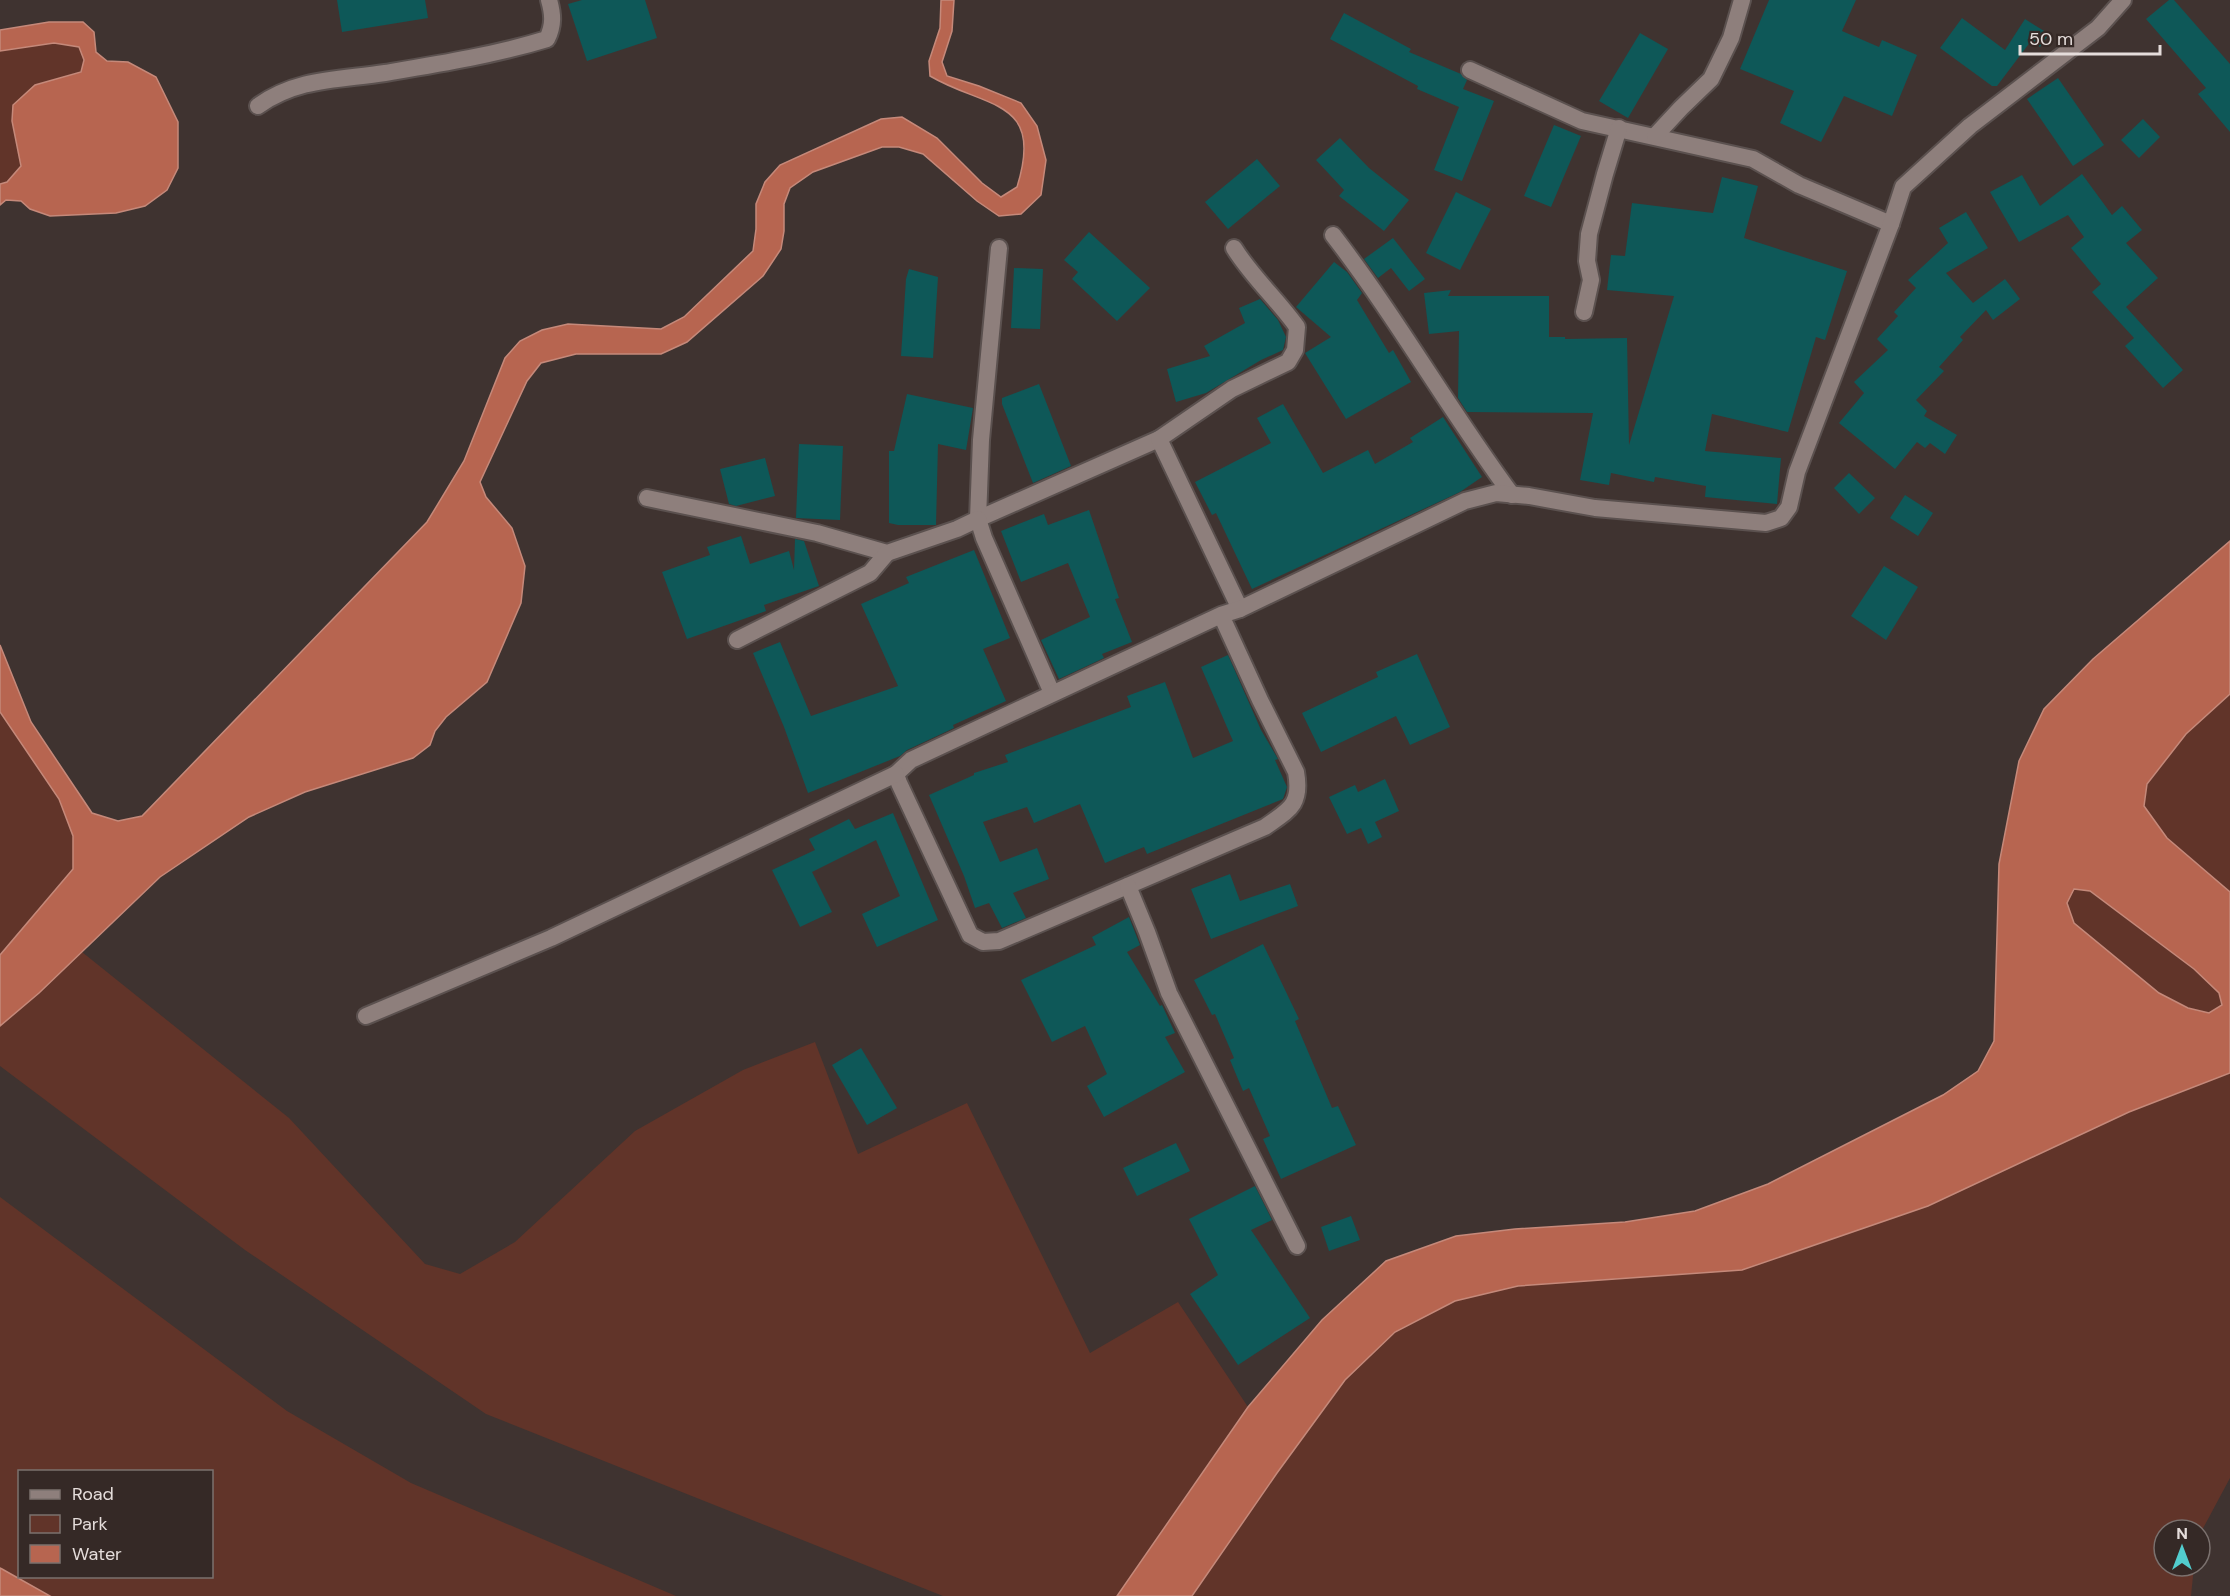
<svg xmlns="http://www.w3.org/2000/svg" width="2230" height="1596" viewBox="0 0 2230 1596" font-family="'DM Sans',sans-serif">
	<rect width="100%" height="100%" fill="#3f3330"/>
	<g fill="#613429" fill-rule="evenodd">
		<polygon points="54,43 79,47 84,60 81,72 35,85 21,166 7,182 0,184 0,51"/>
		<polygon points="2230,694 2230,892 2167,838 2144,806 2147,784 2186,734"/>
		<polygon points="0,712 59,799 73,836 73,869 0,955"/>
		<polygon points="2073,889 2090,891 2194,969 2219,993 2222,1005 2210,1013 2188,1008 2159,993 2073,923 2067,903"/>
		<polygon points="82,952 289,1118 425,1264 460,1274 515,1242 635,1131 743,1070 815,1042 858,1154 967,1103 1090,1353 1178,1302 1248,1407 1117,1596 943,1596 486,1414 245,1250 0,1066 0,1026"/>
		<polygon points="2230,1073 2230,1478 2200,1534 2200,1530 2164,1530 2164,1566 2194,1566 2191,1596 1192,1596 1277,1473 1345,1380 1395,1332 1455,1301 1518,1286 1742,1269 1928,1206 2129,1112"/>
		<path d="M 0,1197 L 287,1411 L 411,1483 L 676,1596 L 50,1596 L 2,1569 L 0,1568 ZM 20,1472 L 212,1472 L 212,1576 L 20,1576 Z"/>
	</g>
	<g fill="#b76550" stroke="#c5897a" stroke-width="1.5" fill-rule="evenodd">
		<path d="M 941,0 L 954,0 L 952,31 L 942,62 L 947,76 L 979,86 L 1021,103 L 1037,126 L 1046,160 L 1041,195 L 1021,214 L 999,216 L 977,201 L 923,154 L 899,147 L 882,147 L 813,172 L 790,188 L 784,204 L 784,231 L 781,249 L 763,276 L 687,342 L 661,354 L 576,354 L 541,363 L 527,381 L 480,482 L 486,497 L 512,528 L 525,566 L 521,603 L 487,682 L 446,717 L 435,731 L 430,745 L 413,758 L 305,792 L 249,817 L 160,877 L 39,993 L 0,1026 L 0,955 L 73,869 L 73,836 L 59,799 L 0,712 L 0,645 L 31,722 L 92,813 L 118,821 L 142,816 L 427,522 L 464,461 L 505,358 L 520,341 L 542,330 L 568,324 L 661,329 L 684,317 L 753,251 L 756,229 L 756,204 L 765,182 L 780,165 L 881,119 L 902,117 L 937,138 L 982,183 L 1001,197 L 1017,187 C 1045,98 986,109 930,76 L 929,61 L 940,28 Z"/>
		<polygon points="49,22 83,22 94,32 96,52 107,61 128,62 156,77 178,122 178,168 167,190 145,206 116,213 50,216 30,209 21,201 6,200 0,205 0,184 7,182 21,166 12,121 13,105 35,85 81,72 84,60 79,47 54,43 0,51 0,30"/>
		<path d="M 2230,541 L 2230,694 L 2186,734 L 2147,784 L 2144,806 L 2167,838 L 2230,892 L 2230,1073 L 2129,1112 L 1928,1206 L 1742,1270 L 1518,1286 L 1455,1301 L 1395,1332 L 1345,1380 L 1277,1473 L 1192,1596 L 1117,1596 L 1248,1407 L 1322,1320 L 1386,1261 L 1456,1236 L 1515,1229 L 1625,1222 L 1695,1211 L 1768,1184 L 1943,1095 L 1978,1071 L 1994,1041 L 1999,864 L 2019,761 L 2044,709 L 2093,659 ZM 2074,889 L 2090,891 L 2194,969 L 2219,993 L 2222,1005 L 2209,1013 L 2188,1008 L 2159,993 L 2074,923 L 2067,903 Z"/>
		<polygon points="0,1568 2,1569 50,1596 0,1596"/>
	</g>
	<g fill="#0e5858">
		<polygon points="337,0 425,0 428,18 342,32"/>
		<polygon points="582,0 645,0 657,38 587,61 568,4"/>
		<polygon points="1769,0 1856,0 1842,31 1879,47 1882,40 1917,55 1892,116 1844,96 1821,142 1780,123 1794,91 1740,69"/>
		<polygon points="2169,0 2174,0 2230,64 2230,132 2198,94 2206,88 2146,19"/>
		<polygon points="1344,13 1411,49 1409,52 1461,74 1467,80 1463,89 1494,101 1462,181 1434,170 1459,107 1417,89 1418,86 1330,39"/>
		<polygon points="1962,18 2005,50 2025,19 2049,34 2040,47 2031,41 1997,86 1992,86 1940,48"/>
		<polygon points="1640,33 1668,49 1628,118 1599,101"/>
		<polygon points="2058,78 2104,145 2073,166 2027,99"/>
		<polygon points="2143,119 2160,137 2139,158 2121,140"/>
		<polygon points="1554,125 1581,136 1551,207 1524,196"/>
		<polygon points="1340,138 1369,168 1409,200 1384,231 1339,196 1344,190 1316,160"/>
		<polygon points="1257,159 1280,186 1228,229 1205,202"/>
		<polygon points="2082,174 2112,215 2122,206 2142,230 2126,243 2158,278 2126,307 2183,370 2163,388 2125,346 2134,338 2092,292 2101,284 2071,248 2084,237 2068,215 2019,242 1990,192 2022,175 2040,206"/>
		<polygon points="1722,177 1758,186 1744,238 1847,271 1825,340 1816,337 1788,432 1712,414 1705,451 1781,458 1777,504 1705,497 1706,486 1655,477 1654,482 1611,473 1609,485 1580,480 1593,413 1467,412 1458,398 1459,331 1429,334 1424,293 1451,290 1448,296 1549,296 1549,337 1565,337 1565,339 1627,338 1629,445 1674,296 1607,290 1611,255 1625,256 1632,203 1713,213"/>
		<polygon points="1456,192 1491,209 1460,270 1426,253"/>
		<polygon points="1966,212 1988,248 1946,273 1973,303 2005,279 2020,299 1993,320 1986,310 1960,337 1963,340 1939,367 1944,371 1916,400 1927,411 1924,416 1957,435 1945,454 1930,443 1925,448 1917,442 1895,469 1839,423 1864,393 1854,382 1888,350 1877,339 1898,316 1894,312 1916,288 1908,280 1948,243 1939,228"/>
		<polygon points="1089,232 1150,288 1117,321 1072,279 1078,272 1064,260"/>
		<polygon points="1393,238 1425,279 1409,291 1391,268 1378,278 1364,259"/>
		<polygon points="1334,262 1347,272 1362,293 1357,300 1389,353 1393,350 1411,382 1346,419 1305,353 1331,337 1296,307"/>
		<polygon points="1014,268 1043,269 1040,329 1011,328"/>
		<polygon points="909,269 938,277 933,358 901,356 906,279"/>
		<polygon points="1260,299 1278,320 1286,337 1283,350 1261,360 1206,393 1176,402 1167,369 1210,356 1204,346 1245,323 1239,308"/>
		<polygon points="1039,384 1071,466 1033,483 1002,404 1002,398"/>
		<polygon points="907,394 973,408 966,450 938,444 936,525 898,525 889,523 889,451 894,451"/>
		<polygon points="1283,404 1323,473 1368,450 1375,464 1413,442 1410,438 1443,417 1482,477 1460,492 1252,589 1216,513 1212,515 1195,482 1271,443 1257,418"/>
		<polygon points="799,444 843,446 840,520 796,518"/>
		<polygon points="765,458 775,496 736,506 729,504 720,469"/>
		<polygon points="1849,473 1875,498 1859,514 1834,488"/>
		<polygon points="1905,495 1933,513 1918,536 1890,518"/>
		<polygon points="1089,510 1119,598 1115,599 1132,642 1102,654 1104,658 1059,679 1041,640 1090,617 1068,563 1021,582 1001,531 1044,514 1048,525"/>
		<polygon points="741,536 750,564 789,551 794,570 795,539 804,541 819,586 764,605 766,611 687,639 662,572 710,555 707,547"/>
		<polygon points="974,550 1010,638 983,649 1006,701 953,725 954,728 907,750 900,756 808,793 784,727 753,653 780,642 811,716 898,686 861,604 909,583 906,577"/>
		<polygon points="1884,566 1918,587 1886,640 1851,616"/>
		<polygon points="1417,654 1450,727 1410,745 1396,716 1321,752 1302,713 1378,677 1376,672"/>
		<polygon points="1228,655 1261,730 1278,759 1275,760 1287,787 1283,799 1147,854 1144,847 1105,863 1080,804 1034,823 1027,807 983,822 1000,862 1037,848 1049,879 1013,893 1026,918 1002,928 989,903 975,908 964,876 929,795 974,775 974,773 1008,762 1005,755 1131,707 1127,696 1165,682 1193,758 1233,741 1201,667"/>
		<polygon points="1385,779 1399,811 1375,822 1382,837 1368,844 1361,828 1347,834 1329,797 1355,785 1358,792"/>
		<polygon points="893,813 938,920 877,947 862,914 900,896 876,840 812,872 832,912 800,927 772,870 815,850 809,839 849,819 855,829"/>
		<polygon points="1230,874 1240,901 1290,884 1298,906 1211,939 1191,889"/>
		<polygon points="1129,917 1140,945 1127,952 1160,1006 1162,1005 1175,1033 1165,1037 1185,1072 1104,1117 1087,1086 1107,1074 1085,1026 1052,1042 1021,980 1096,945 1092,937"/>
		<polygon points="1263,944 1299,1019 1295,1021 1332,1108 1338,1106 1356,1145 1281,1179 1263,1139 1270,1136 1249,1088 1243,1091 1230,1060 1234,1058 1215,1014 1212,1015 1194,980"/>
		<polygon points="861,1048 897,1108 867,1125 832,1065"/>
		<polygon points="1176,1143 1190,1171 1137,1196 1123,1168"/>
		<polygon points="1255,1186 1272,1220 1251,1230 1310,1318 1238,1365 1190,1294 1218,1275 1189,1219"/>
		<polygon points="1351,1216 1360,1240 1329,1251 1321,1227"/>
	</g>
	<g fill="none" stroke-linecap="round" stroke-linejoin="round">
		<defs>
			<g id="street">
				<polyline points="1470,70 1582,121 1753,159 1799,185 1891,224"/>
				<path d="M 258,106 C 297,78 339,80 385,73 C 439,64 495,55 547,39 C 554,25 553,14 549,0"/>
				<polyline points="1655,136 1681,108 1711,79 1731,38 1742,0"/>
				<path d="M 1333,235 C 1397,318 1449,410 1512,495"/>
				<polyline points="999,248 981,440 978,519 1159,439"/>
				<path d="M 1234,248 C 1252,277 1277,299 1297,327 L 1295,350 L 1288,362 L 1232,389 L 1159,439 L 1240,609"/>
				<polyline points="1584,312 1591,280 1587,261 1589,234 1605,174 1619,128"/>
				<polyline points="647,498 817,533 887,553 957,529 978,519 984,538 1052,693"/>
				<path d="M 1221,615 L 1260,700 L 1296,772 C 1302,805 1289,810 1265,827 L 999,941 L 983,942 L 970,935 L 899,783 L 896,774 L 911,760 L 1221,615 L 1240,609 L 1465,501 L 1496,493 L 1529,496 L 1595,508 L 1766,523 L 1781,518 L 1789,507 L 1797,472 L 1891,224 L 1903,187 L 1970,126 L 2098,28 L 2123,0"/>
				<polyline points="737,640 870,573 887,553"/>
				<polyline points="1128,886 1147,932 1169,993 1297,1246"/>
				<polyline points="366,1016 551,938 896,774"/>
			</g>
		</defs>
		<use href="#street" stroke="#5b514f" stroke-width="20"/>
		<use href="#street" stroke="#8e7f7c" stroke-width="16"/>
	</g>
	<rect x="18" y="1470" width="195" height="108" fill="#352926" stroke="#7b716e" stroke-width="1.5"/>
	<rect x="30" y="1490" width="30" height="9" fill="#8e7f7c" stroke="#7b716e" stroke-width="1.5"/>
	<text x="72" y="1500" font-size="18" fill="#e5dddb">Road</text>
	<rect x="30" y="1515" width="30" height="18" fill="#613429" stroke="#7b716e" stroke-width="1.5"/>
	<text x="72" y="1530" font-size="18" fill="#e5dddb">Park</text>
	<rect x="30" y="1545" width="30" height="18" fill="#b76550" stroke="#7b716e" stroke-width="1.5"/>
	<text x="72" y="1560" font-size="18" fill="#e5dddb">Water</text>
	<g transform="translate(2182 1548)"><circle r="28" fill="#352926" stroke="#7b716e" stroke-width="1.5"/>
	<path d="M0-4.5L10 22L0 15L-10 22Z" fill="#52cdce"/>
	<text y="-9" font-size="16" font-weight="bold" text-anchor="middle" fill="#e5dddb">N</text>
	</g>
	<path d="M2020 45v9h140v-9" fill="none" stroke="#e5dddb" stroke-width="3"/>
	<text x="2029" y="45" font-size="18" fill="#e5dddb" stroke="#352926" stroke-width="4.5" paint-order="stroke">50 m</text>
</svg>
